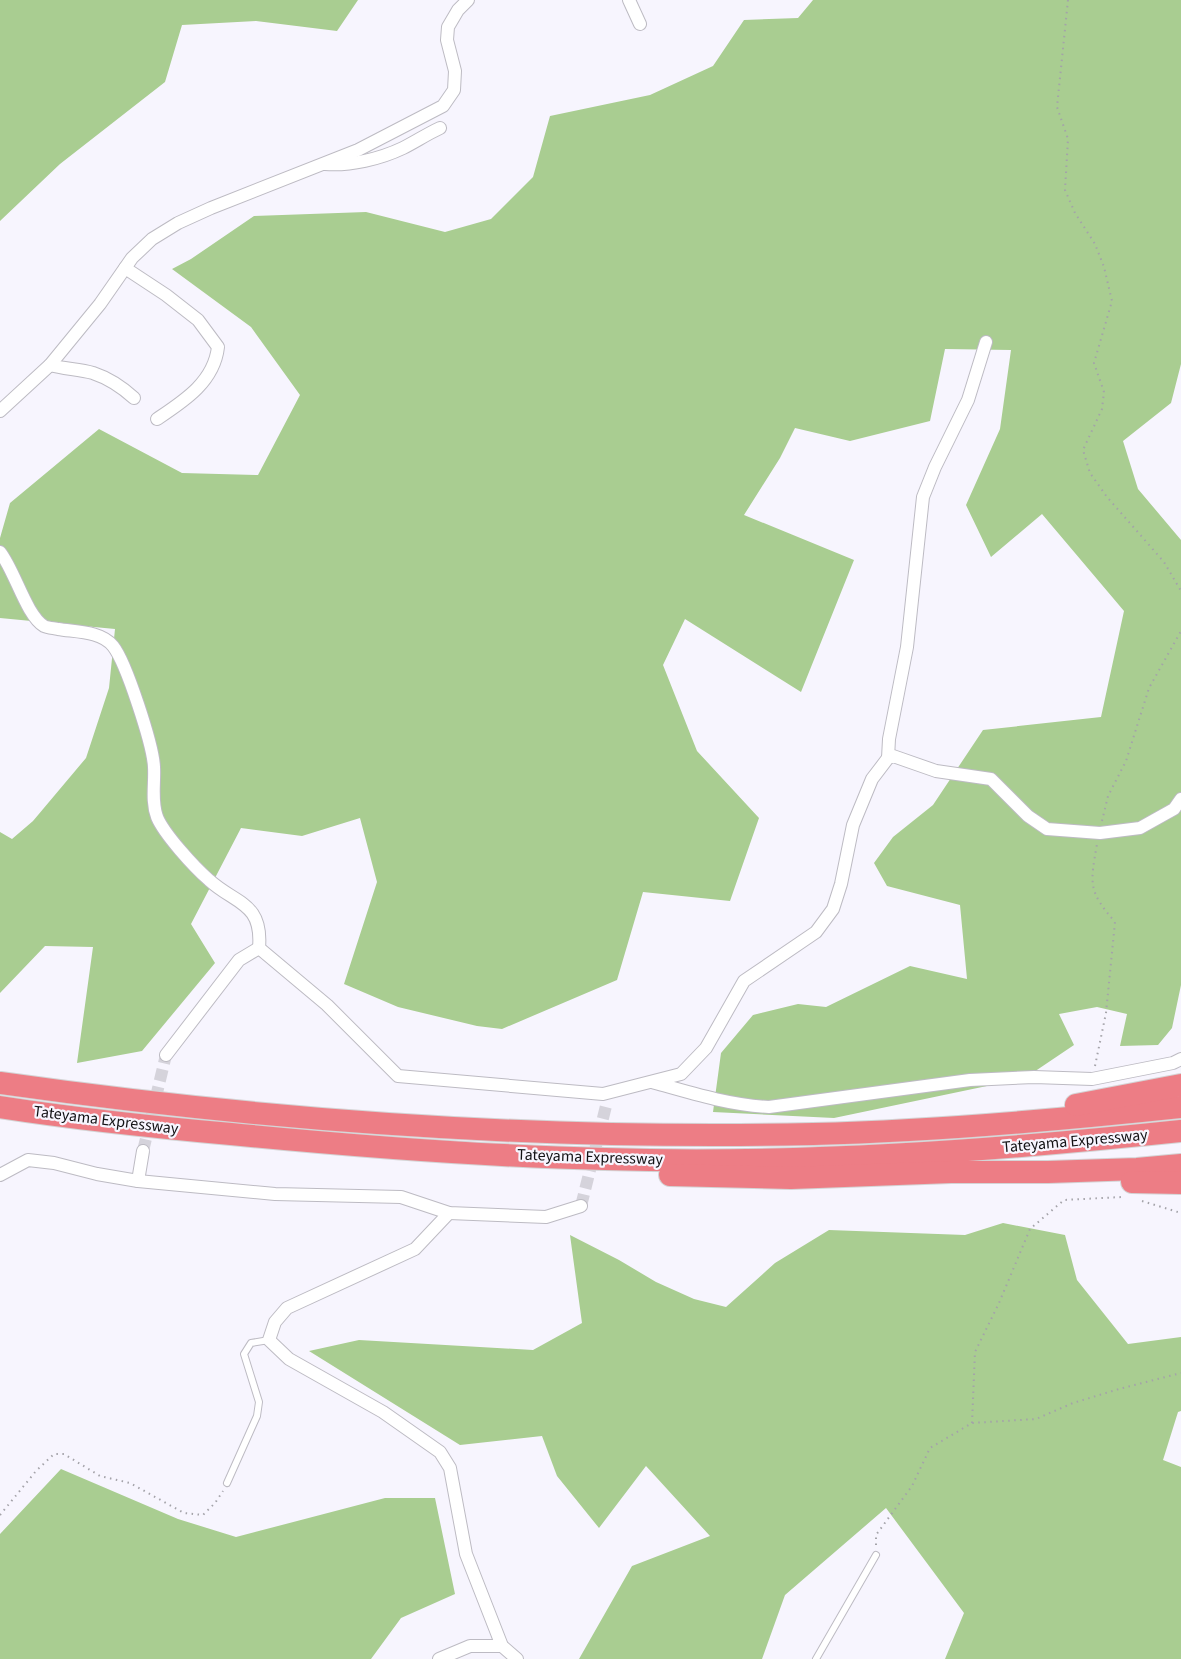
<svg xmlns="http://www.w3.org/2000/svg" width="1181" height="1659" viewBox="0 0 1181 1659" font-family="'Source Sans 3',sans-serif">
	<rect width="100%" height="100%" fill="#f7f5fe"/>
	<g fill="#a9cd91">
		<polygon points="0,0 358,0 337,31 256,21 182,25 165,82 60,164 0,221"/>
		<polygon points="813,0 1181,0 1181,364 1171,403 1123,441 1138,489 1181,540 1181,985 1172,1028 1158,1045 1120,1046 1127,1014 1097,1007 1059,1014 1074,1045 1025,1078 834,1118 713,1112 721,1053 753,1015 798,1004 826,1007 910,966 967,979 960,905 887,886 874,863 893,837 933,805 983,730 1101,717 1124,611 1042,514 991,557 966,505 1000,429 1011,350 945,349 930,421 850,441 795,428 780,458 744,515 854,560 801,692 685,619 663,665 697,751 759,818 730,901 643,892 617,980 502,1029 477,1026 398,1007 344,984 377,882 360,818 302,836 241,828 191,924 215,963 142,1051 77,1063 93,947 45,946 0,993 0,832 12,839 33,821 86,758 109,688 115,629 0,618 0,538 10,503 99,429 182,473 258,475 300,395 251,327 172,269 191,259 254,216 366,212 445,232 491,219 533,177 550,116 650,95 713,66 744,20 798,18"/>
		<polygon points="1003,1223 1065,1235 1077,1280 1128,1344 1181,1337 1181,1411 1178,1412 1163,1460 1181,1467 1181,1659 945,1659 964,1613 886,1508 785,1595 762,1659 579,1659 632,1566 710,1536 646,1466 599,1528 557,1476 542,1436 460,1445 309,1351 359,1340 533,1350 582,1323 570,1235 619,1260 656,1282 694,1299 726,1307 775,1263 829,1230 965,1235"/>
		<polygon points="61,1469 178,1519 236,1537 385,1498 435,1498 455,1594 401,1618 371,1659 0,1659 0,1534"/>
	</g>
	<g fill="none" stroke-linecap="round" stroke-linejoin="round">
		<g stroke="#d5d3db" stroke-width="12" stroke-dasharray="12 6" stroke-linecap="butt">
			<polyline points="143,1151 166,1055"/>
			<polyline points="581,1206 606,1106"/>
		</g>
		<defs>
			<g id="lane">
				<polyline points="227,1483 257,1416 259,1402 244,1354 251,1343 269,1340"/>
				<polyline points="816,1659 876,1555"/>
			</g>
			<g id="street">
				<polyline points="629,0 640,24"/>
				<path d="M 325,164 C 350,166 380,159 403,148 C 415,142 427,134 440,128"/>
				<path d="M 125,268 L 166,295 L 198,320 L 218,347 C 214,382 184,401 157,419"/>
				<path d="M 50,365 C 64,369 79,369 93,373 C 108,378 123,388 134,398"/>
				<polyline points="0,411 50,365 100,304 132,258 152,239 178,223 211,208 358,150 443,106 454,90 455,71 447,40 448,27 458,10 468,0"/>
				<path d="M 0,552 C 15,571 26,615 44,626 C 48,628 54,628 58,629 C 76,632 101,631 113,646 C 126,662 153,745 154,767 C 155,783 151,801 157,817 C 164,834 194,867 209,880 C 235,904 263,902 259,948"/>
				<polyline points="888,758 889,739 907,647 923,497 935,467 968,400 986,342"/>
				<polyline points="259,948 327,1005 398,1076 603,1094 681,1074 706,1048 744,981 816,932 833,909 841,884 853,825 872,779 888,758 893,756 936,771 991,779 1028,816 1047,829 1100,833 1140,828 1174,809 1181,799"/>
				<polyline points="166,1055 239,960 259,948"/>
				<path d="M 652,1082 C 691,1093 729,1105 769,1107 L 970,1080 L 1034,1077 L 1092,1079 L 1173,1063 L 1181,1059"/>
				<polyline points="0,1175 28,1160 54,1163 97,1174 138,1181 275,1194 401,1197 449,1213 546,1217 581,1206"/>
				<polyline points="138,1181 143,1151"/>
				<polyline points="449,1213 415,1249 287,1308 275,1322 269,1340 289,1359 383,1412 440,1452 450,1468 466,1554 502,1646 517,1659"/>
				<polyline points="439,1659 470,1646 502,1646"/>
			</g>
			<g id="highway">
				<path d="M 0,1083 C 269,1121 541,1140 813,1134 C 936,1131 1059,1120 1181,1107"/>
				<polyline points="1076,1105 1181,1085"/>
				<path d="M 0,1107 C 77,1119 154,1127 231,1134 C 355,1146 480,1156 605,1159 C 797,1165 990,1151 1181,1131"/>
				<polyline points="670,1175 791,1178 951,1172 1048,1172 1137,1169 1181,1165"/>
				<polyline points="1132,1182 1181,1183"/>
			</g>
		</defs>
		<use href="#lane" stroke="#bdbbc3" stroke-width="8"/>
		<use href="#street" stroke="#bdbbc3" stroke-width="14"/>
		<use href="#highway" stroke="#d4d4d5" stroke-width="24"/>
		<g stroke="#a4a3a9" stroke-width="2" stroke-dasharray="1.5 4.5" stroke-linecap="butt">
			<polyline points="1068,0 1057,107 1068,139 1065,190 1075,213 1095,244 1104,267 1112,301 1094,363 1104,392 1102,409 1083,450 1090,473 1107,497 1164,562 1181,591"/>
			<polyline points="1102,821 1108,796 1126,761 1149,688 1181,631"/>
			<path d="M 1095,1066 L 1106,1013 L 1115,922 C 1088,891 1090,884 1097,844"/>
			<polyline points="1142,1201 1181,1213"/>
			<polyline points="972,1423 975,1352 999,1303 1030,1229 1064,1200 1122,1197"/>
			<polyline points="0,1515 36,1471 54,1454 64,1454 100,1476 130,1483 184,1513 203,1515 215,1503 223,1491"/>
			<polyline points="876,1545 876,1535 912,1486 930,1448 972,1423 1036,1419 1073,1403 1119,1389 1181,1373"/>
		</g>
		<use href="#lane" stroke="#fff" stroke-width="6"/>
		<use href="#street" stroke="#fff" stroke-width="12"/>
		<use href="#highway" stroke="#ed7d85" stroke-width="22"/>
	</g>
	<g text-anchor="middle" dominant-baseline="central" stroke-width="4.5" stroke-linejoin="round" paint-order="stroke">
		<g font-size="16" fill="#121114" stroke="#f7f5fe">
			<text transform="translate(106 1120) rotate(7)">Tateyama Expressway</text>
			<text transform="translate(1075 1141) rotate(-5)">Tateyama Expressway</text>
			<text transform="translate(590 1157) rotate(2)">Tateyama Expressway</text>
		</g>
	</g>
</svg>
